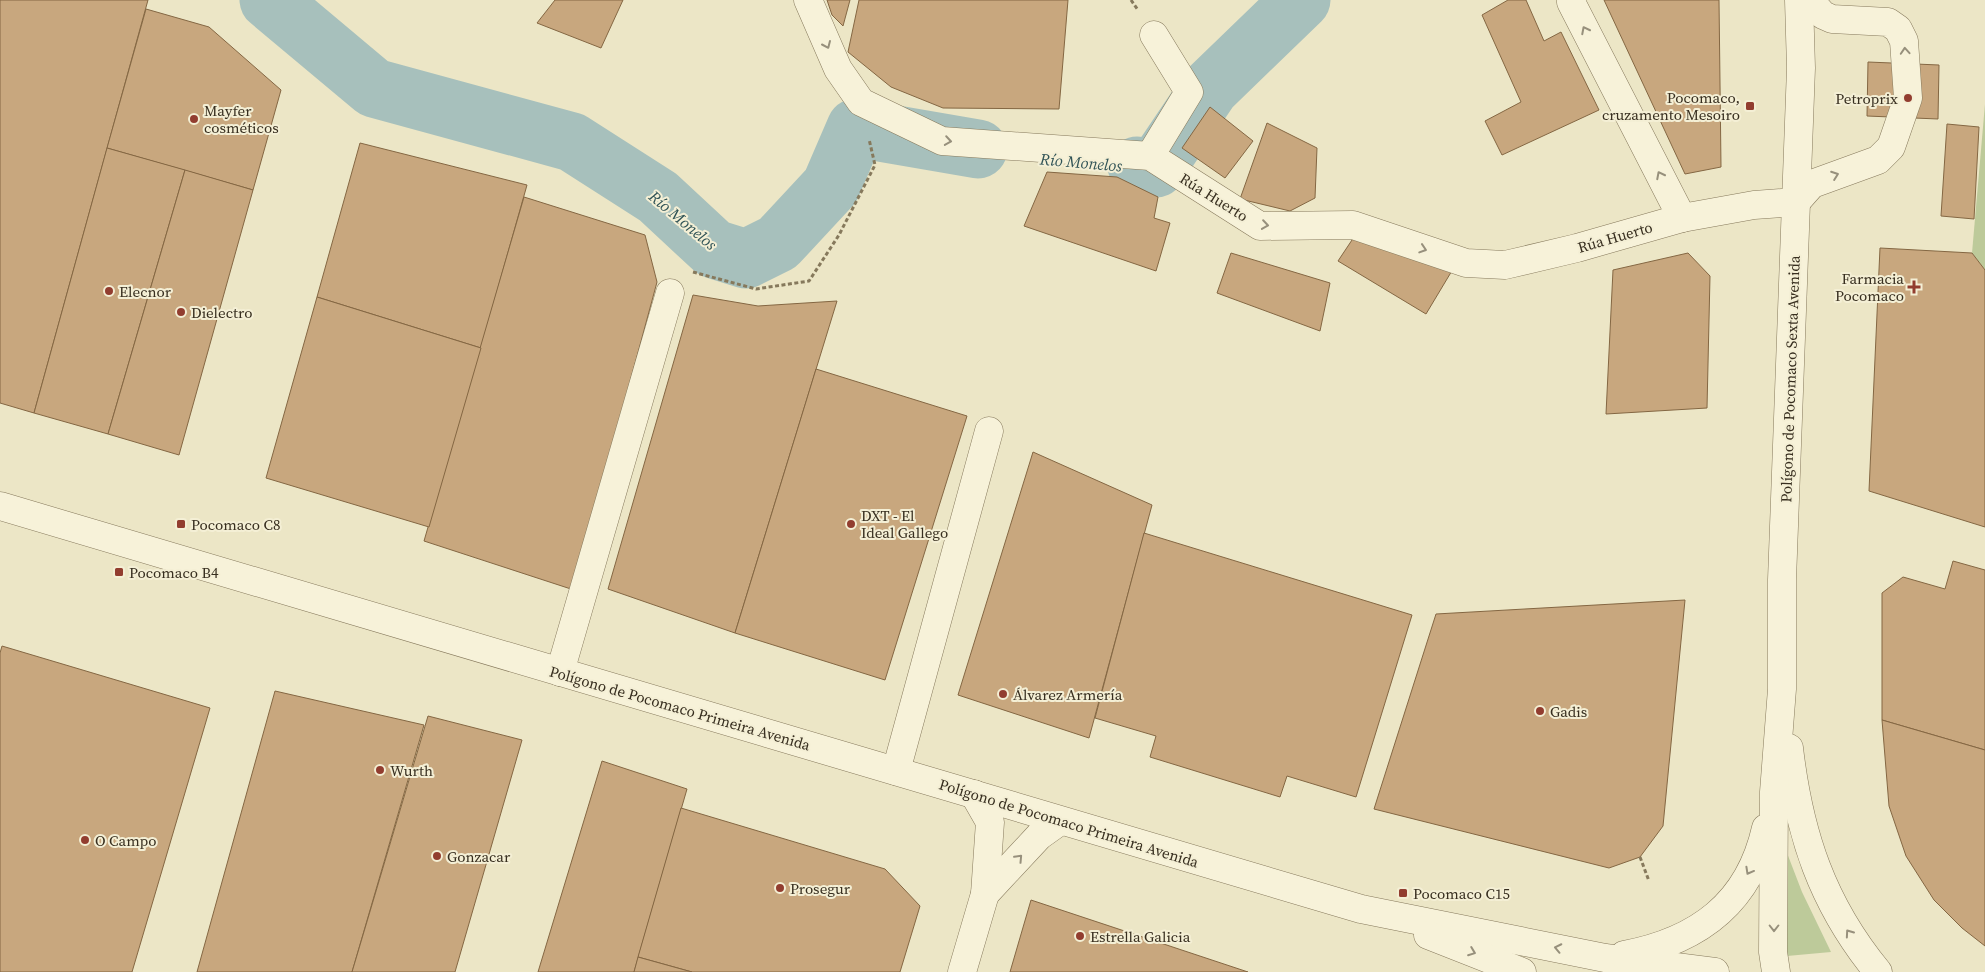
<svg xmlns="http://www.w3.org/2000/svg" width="1985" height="972" viewBox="0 0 1985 972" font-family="'Source Serif 4',serif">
	<rect width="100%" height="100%" fill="#ece6c6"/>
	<g fill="#bdca9a">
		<polygon points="1985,104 1985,270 1972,253"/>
		<polygon points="1787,853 1802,892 1831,952 1787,956"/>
	</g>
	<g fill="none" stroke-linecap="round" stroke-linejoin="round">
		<g stroke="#a7c0bc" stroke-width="59">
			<polyline points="269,0 374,88 572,142 658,197 714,249 746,259 778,243 831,186 856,128 978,149"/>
			<polyline points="1137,166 1156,168 1210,88 1301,0"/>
		</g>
	</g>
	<g fill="#c8a77e" stroke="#846743">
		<polygon points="0,0 148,0 34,413 0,403"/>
		<polygon points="555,0 623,0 601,48 537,23"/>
		<polygon points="827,0 850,0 843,26 832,15"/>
		<polygon points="859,0 1068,0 1059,109 943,108 891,87 848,52"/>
		<polygon points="1508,0 1526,0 1544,41 1561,32 1599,110 1502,155 1485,121 1521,102 1482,15"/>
		<polygon points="1604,0 1719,0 1721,167 1685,174"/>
		<polygon points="146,9 209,27 281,90 253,190 107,148"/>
		<polygon points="1868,62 1939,65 1938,119 1867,116"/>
		<polygon points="1210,107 1253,141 1225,178 1182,148"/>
		<polygon points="1267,123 1317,148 1315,198 1290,211 1240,199"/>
		<polygon points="1947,124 1979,127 1974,219 1941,216"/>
		<polygon points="360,143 527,185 481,348 317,297"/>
		<polygon points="107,148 185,170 108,434 34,413"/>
		<polygon points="185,170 253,190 179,455 108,434"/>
		<polygon points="1047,172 1117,177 1158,197 1154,218 1170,223 1156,271 1024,226"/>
		<polygon points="524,197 645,235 657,282 574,590 424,541"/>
		<polygon points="1354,237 1453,269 1426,314 1338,261"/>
		<polygon points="1880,248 1972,253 1985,270 1985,527 1869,491"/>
		<polygon points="1231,253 1330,283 1320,331 1217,293"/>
		<polygon points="1688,253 1710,276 1707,408 1606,414 1613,270"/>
		<polygon points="693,295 758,306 837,301 735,633 608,589"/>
		<polygon points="317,297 481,348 429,527 266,478"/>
		<polygon points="816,369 967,416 885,680 735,633"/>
		<polygon points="1033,452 1152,505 1089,738 958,695"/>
		<polygon points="1144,533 1412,615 1356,797 1287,776 1280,797 1150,757 1156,736 1095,718"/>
		<polygon points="1953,561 1985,570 1985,750 1882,720 1882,593 1903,577 1945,589"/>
		<polygon points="1685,600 1663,826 1640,857 1609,868 1374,809 1436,614"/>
		<polygon points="2,646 210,708 132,972 0,972 0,653"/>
		<polygon points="275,691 424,725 352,972 197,972"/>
		<polygon points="428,716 522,740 455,972 352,972"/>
		<polygon points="1882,720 1985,750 1985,946 1962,928 1934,900 1906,856 1889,806"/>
		<polygon points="602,761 687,789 634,972 538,972"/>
		<polygon points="681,808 885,869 920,906 900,972 692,972 638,957"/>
		<polygon points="1031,900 1248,972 1010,972"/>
		<polygon points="638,957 692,972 634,972"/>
	</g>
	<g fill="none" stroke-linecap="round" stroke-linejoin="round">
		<defs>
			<g id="minor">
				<polyline points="808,0 838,69 861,102 942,141 1150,156 1260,226 1353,225 1466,263 1505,265 1577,248 1682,218 1754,205 1796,202 1812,184 1878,160 1891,147 1908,98 1904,41 1898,29 1888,22 1832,19 1823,15 1814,5"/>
				<polyline points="1572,0 1571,2 1682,218"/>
				<polyline points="1150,156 1189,92 1154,35"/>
				<polyline points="0,506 1361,909 1605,958 1715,972"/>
				<polyline points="560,672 670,293"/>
				<path d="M 1789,748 C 1799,834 1822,904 1878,972"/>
				<polyline points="896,771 989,431"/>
				<polyline points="985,894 1039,836 1060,821"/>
				<polyline points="1428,935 1522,972"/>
				<path d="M 1624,955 C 1698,941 1749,904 1766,828"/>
				<polyline points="962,972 985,894 990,822 974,794"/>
				<polyline points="1776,972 1773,952 1774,792 1782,689 1782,580 1801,68 1799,0"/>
			</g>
		</defs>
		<use href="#minor" stroke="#86795c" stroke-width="29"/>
		<g stroke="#86795c" stroke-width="3" stroke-dasharray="4 2.5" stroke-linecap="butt">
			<polyline points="1131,0 1138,10"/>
			<polyline points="693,272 756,289 809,281 839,235 875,165 869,139"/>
			<polyline points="1640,857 1649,881"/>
		</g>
		<use href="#minor" stroke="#f7f2d9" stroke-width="28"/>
	</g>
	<defs><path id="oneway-chevron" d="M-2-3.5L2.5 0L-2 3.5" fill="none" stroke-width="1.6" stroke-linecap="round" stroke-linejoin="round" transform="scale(1.25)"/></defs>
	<g stroke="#97907c">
		<use href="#oneway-chevron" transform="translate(1585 30) rotate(-117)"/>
		<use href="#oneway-chevron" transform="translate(827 45) rotate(66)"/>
		<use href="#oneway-chevron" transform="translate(1905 51) rotate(-94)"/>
		<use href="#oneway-chevron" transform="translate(948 141) rotate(9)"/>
		<use href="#oneway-chevron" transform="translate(1660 175) rotate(-117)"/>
		<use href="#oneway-chevron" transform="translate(1835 175) rotate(-20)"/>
		<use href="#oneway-chevron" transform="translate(1265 225) rotate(8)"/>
		<use href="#oneway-chevron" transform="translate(1423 249) rotate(18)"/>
		<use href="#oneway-chevron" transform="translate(1019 858) rotate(-47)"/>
		<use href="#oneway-chevron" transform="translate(1749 871) rotate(119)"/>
		<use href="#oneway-chevron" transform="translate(1774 928) rotate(90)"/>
		<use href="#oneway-chevron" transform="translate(1849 933) rotate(-125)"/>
		<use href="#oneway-chevron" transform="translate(1558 948) rotate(-168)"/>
		<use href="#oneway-chevron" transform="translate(1472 952) rotate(21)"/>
	</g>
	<g fill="#923d2f" stroke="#f4efd5" stroke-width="2">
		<circle cx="1908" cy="98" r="5"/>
		<rect x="1745" y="101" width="10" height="10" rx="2.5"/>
		<circle cx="194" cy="119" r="5"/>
		<path d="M1911.5 279.5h5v5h5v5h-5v5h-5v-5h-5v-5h5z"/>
		<circle cx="109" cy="291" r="5"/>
		<circle cx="181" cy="312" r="5"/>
		<rect x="176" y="519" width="10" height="10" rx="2.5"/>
		<circle cx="851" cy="524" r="5"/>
		<rect x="114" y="567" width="10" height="10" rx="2.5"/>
		<circle cx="1003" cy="694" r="5"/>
		<circle cx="1540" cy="711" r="5"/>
		<circle cx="380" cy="770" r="5"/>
		<circle cx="85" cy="840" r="5"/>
		<circle cx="437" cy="856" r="5"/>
		<circle cx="780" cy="888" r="5"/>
		<rect x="1398" y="888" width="10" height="10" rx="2.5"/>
		<circle cx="1080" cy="936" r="5"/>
	</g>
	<g text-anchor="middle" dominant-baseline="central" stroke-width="4" stroke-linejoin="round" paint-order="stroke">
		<g font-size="15" fill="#372e1f" stroke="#f4efd5" text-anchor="start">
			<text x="1740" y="97" text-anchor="end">Pocomaco,<tspan x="1740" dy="17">cruzamento Mesoiro</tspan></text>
			<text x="1898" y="98" text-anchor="end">Petroprix</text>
			<text x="204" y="110">Mayfer<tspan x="204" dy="17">cosméticos</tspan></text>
			<text x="1904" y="278" text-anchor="end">Farmacia<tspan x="1904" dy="17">Pocomaco</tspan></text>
			<text x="119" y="291">Elecnor</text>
			<text x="191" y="312">Dielectro</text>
			<text x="861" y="515">DXT - El<tspan x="861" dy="17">Ideal Gallego</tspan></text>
			<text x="191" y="524">Pocomaco C8</text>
			<text x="129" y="572">Pocomaco B4</text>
			<text x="1013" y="694">Álvarez Armería</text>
			<text x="1550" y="711">Gadis</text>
			<text x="390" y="770">Wurth</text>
			<text x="95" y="840">O Campo</text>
			<text x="447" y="856">Gonzacar</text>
			<text x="790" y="888">Prosegur</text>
			<text x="1413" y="893">Pocomaco C15</text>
			<text x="1090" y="936">Estrella Galicia</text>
		</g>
		<g font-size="15" fill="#372e1f" stroke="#f4efd5">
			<text transform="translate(1214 197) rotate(32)">Rúa Huerto</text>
			<text transform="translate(1615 237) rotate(-16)">Rúa Huerto</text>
			<text transform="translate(1790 379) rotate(-88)">Polígono de Pocomaco Sexta Avenida</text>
			<text transform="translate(680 708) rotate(16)">Polígono de Pocomaco Primeira Avenida</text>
			<text transform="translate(1069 823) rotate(17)">Polígono de Pocomaco Primeira Avenida</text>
		</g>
		<g font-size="16" font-style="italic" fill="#305356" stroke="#f4efd5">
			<text transform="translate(1081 162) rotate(5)">Río Monelos</text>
			<text transform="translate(683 220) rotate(40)">Río Monelos</text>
		</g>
	</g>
</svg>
